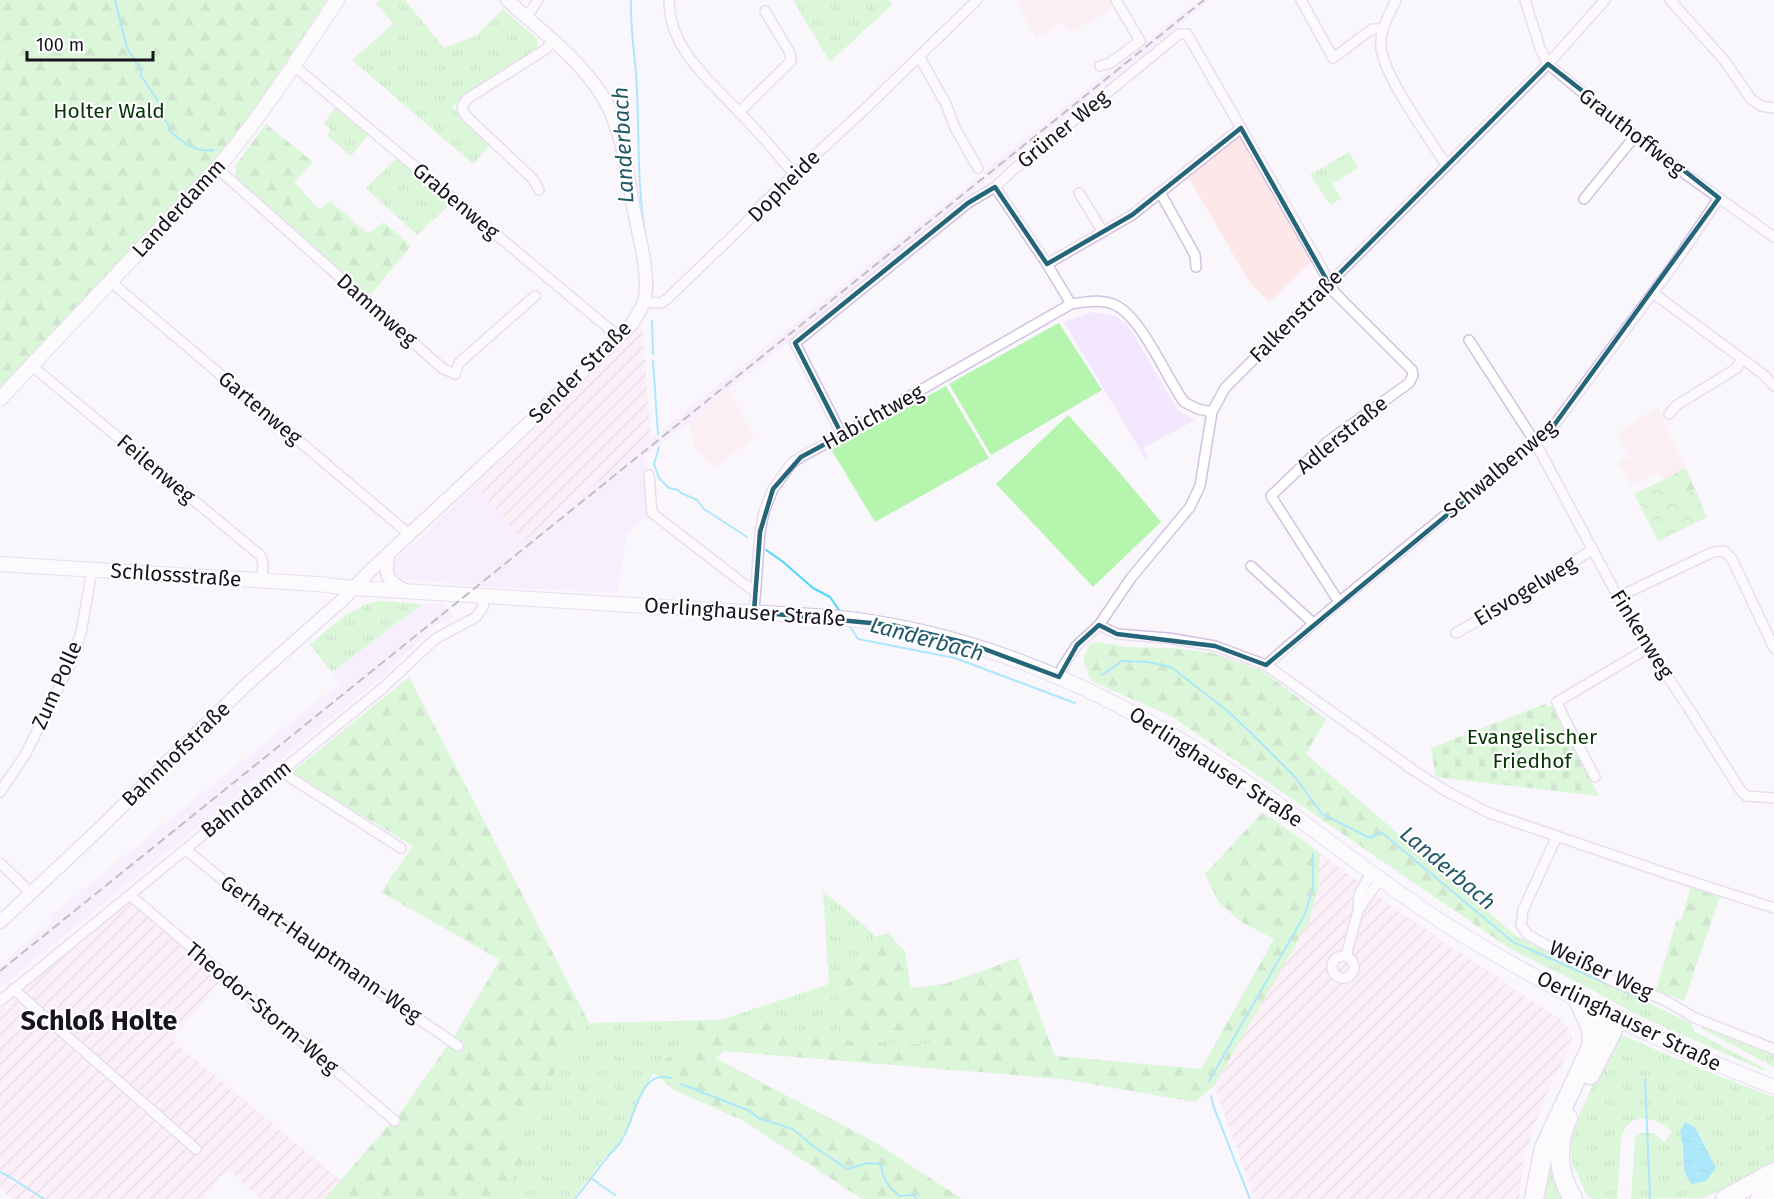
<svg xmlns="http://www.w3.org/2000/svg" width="1774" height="1199" viewBox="0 0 1774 1199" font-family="'Fira Sans',sans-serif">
	<defs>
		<pattern id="industrial-furrows" width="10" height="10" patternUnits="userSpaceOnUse" patternTransform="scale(1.5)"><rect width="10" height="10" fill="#fde6f3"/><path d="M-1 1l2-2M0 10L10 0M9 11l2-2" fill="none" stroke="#d8c4d0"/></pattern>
		<pattern id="grass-tufts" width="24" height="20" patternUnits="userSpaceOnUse" patternTransform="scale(1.5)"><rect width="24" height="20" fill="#b5f5ae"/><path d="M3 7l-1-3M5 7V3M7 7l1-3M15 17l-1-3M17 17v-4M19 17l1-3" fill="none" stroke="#9bd195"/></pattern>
		<pattern id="forest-firs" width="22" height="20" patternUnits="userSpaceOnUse" patternTransform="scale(1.5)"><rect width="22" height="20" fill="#b5f5ae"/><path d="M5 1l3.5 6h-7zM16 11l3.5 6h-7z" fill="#9bd195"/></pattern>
		<pattern id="cemetery-stones" width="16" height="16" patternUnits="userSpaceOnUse" patternTransform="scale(1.5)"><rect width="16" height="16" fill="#b5f5ae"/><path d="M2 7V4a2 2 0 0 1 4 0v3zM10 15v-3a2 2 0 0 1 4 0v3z" fill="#9bd195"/></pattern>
		<pattern id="park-crowns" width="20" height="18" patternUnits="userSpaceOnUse" patternTransform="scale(1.5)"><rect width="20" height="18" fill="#b5f5ae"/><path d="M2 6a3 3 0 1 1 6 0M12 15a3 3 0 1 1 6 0" fill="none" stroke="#9bd195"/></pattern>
		<pattern id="water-ripples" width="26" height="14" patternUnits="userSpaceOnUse" patternTransform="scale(1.5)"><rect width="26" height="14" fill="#51d6fc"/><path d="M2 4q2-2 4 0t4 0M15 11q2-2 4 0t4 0" fill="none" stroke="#46b7d8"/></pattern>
	</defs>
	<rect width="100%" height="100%" fill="#f9f6fc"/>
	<g fill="#f3e7ff">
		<polygon points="1198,0 1210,0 989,179 983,172"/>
		<polygon points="980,176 985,182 677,432 644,456 650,513 627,533 617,593 470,586 471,585 402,579 395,571 395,561 475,486 524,540"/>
		<polygon points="1093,312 1115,316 1127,324 1178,410 1195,420 1143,448 1149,459 1146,460 1064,322"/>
		<polygon points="422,604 444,604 454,616 446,623 441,621 424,635 382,677 0,988 0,964 52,922 49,917 340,683 332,672"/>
	</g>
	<g fill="url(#industrial-furrows)">
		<polygon points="642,324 651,440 524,541 475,486"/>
		<polygon points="1320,853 1389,905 1562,1021 1570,1031 1572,1039 1569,1049 1542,1105 1524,1158 1519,1199 1255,1199 1214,1086 1308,923 1318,890"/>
		<polygon points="130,902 221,980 172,1040 341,1181 324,1199 261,1199 227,1169 201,1199 13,1199 0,1188 0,1008"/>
	</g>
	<g fill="#fde7e8">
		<polygon points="1017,0 1112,0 1116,7 1071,32 1062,22 1036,38"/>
		<polygon points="1238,134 1242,135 1314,259 1269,302 1250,283 1187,175"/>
		<polygon points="729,390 754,438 715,467 694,448 690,422"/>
		<polygon points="1657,407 1686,468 1663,480 1659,473 1632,485 1617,463 1629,457 1618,433"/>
	</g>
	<g fill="url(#grass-tufts)" fill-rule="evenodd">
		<polygon points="379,0 405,0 444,48 476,36 503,9 537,39 537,50 452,106 491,144 473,164 352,60 393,24 376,3"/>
		<polygon points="793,0 888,0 893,4 830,62"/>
		<polygon points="336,106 369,134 351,156 327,136 331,130 324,123"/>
		<polygon points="1349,152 1358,168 1332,184 1341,198 1331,205 1310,175"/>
		<polygon points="397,158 451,203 417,235 366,188"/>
		<path d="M 379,601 L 422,604 L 332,672 L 310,645 C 332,626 349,608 379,601 Z"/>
		<polygon points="823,891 866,927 875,937 858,1030 918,1033 949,1044 900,1044 786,1036 762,1019 717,1021 829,984"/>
		<path d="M 1516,936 C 1574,967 1632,996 1691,1023 L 1695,1032 L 1765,1069 L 1765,1071 L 1637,1015 L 1587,987 L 1509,948 Z"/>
		<polygon points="671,1021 672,1035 701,1040 660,1062 641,1095 619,1146 605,1157 573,1199 496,1199 531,1153 507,1142 589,1023"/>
		<polygon points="1702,1026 1774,1053 1774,1067 1701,1028"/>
		<path d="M 1620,1036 L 1626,1037 L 1713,1074 L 1774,1097 L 1774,1161 L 1736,1182 L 1703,1198 L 1631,1199 L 1635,1137 L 1640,1133 L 1653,1133 L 1665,1142 L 1672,1131 C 1656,1117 1630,1110 1622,1136 C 1620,1142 1621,1150 1620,1156 C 1619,1170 1618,1185 1617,1199 L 1592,1199 L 1586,1193 L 1572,1163 L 1570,1144 L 1576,1122 L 1612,1043 L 1616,1038 ZM 1686,1122 L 1695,1127 L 1716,1168 L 1682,1164 L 1683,1147 L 1680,1132 Z"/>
		<polygon points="1568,1109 1569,1199 1538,1199 1541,1177"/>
	</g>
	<g fill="url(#forest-firs)">
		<polygon points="0,0 327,0 238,134 0,390"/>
		<polygon points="266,124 313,162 294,182 320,210 330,201 368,234 384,222 411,246 369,296 241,184 235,175 236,165"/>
		<polygon points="1686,468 1695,489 1674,499 1663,480"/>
		<polygon points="1098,642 1128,647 1170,648 1213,653 1263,671 1326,719 1306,754 1516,936 1509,948 1171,716 1091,681 1083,659 1090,643"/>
		<polygon points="409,677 589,1023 507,1142 532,1152 496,1199 324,1199 403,1109 455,1035 500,960 381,892 413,846 291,773"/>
		<polygon points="1263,812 1320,853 1318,890 1308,923 1214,1086 1195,1102 1062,1079 724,1051 715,1058 873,1141 962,1199 862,1199 744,1121 674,1090 654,1073 660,1062 701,1040 672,1035 671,1021 762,1019 786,1036 900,1044 947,1044 918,1033 858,1030 839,1019 838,1003 849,965 870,963 875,937 888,933 905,952 911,988 945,984 1018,958 1055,1056 1201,1069 1274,939 1238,920 1218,901 1205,874"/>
		<polygon points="1691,887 1720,896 1684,1001 1656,990 1677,919 1681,920"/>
	</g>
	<polygon fill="url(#cemetery-stones)" points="1545,704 1553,707 1599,796 1436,777 1431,748"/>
	<polygon fill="url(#park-crowns)" points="1663,480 1674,499 1695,489 1707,517 1658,541 1634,494"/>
	<g fill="#b5f5ae">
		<polygon points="1059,323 1102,390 991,455 949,384"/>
		<polygon points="946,386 989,458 875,522 831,449"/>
		<polygon points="1068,415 1114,466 1161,522 1093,587 996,484"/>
	</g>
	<path fill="url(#water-ripples)" d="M 1685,1122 L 1695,1127 L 1716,1168 L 1706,1181 L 1692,1184 C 1681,1171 1684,1161 1683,1147 C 1682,1142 1681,1137 1680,1132 Z"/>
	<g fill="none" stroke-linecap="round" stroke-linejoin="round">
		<g stroke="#51d6fc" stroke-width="2">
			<path d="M 115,0 L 127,48 L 141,70 L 141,76 L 158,101 L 165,120 L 168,123 L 169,130 C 181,142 197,153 214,150"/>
			<path d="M 631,0 C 630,25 634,49 636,73 C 640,128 636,183 646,238"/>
			<polyline points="652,279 653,288"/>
			<polyline points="652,321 653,354"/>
			<polyline points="653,361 658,434"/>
			<polyline points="659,447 654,464 659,478 669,488 678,490 681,493 697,500 704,509 747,537"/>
			<polyline points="766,550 782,561 813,588 830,597 841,613"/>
			<polyline points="849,625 858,639 955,658 1075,703"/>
			<polyline points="1101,675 1116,666 1121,661 1148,662 1171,667 1230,713 1257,739 1295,777 1322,814 1370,838 1381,832 1513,942 1646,1001 1646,1004"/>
			<polyline points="1645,1079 1650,1199"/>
			<polyline points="1209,1081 1305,914 1313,888 1313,853"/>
			<polyline points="681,1084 750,1111 758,1118 793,1129 813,1146 847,1169 868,1163 881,1164 883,1175 889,1186 899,1196 913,1195 917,1199"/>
			<polyline points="1211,1096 1213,1105 1250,1199"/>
			<polyline points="0,1172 10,1177 44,1199"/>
			<polyline points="591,1178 615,1195"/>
			<path d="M 575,1199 L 609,1155 C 617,1148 624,1138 628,1127 C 636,1109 643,1069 671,1078"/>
		</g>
		<defs>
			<g id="minor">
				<path d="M 669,0 C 669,48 708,79 738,111 C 758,131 776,153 794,174"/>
				<polyline points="1301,0 1333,58 1372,29 1383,29"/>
				<path d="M 1396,0 C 1389,15 1379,31 1381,48 C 1385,79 1429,137 1446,165"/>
				<polyline points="1525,0 1540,48 1548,64 1635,136 1649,144 1688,176 1774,237"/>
				<polyline points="1670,0 1724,60 1751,99 1761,106 1774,108"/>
				<polyline points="526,18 538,0"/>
				<polyline points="919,56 946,104 955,128 978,168"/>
				<polyline points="293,65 619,337"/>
				<polyline points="1100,66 1110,63 1140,41 1116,0"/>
				<polyline points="739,112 791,61 790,53 765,11"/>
				<polyline points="217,168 442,368 455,374 459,363 535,296"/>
				<polyline points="995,187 1047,264 1071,304"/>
				<polyline points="539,190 533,179 465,115 462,107 467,99 546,49 552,41"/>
				<polyline points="1079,193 1103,232"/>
				<polyline points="1161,194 1195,255 1196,267"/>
				<polyline points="1584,199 1635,136"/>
				<polyline points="1047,264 1132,215 1241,128"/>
				<polyline points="111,282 409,534"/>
				<polyline points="1653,293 1764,375 1774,386"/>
				<polyline points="644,302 661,303 667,299 747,222 758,208 865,109 977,0"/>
				<polyline points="1469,340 1535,442 1618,597 1648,648 1686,704 1741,791 1746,796 1774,798"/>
				<polyline points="32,366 261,556 263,564 262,581"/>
				<polyline points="1669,414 1677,405 1737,368 1741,359"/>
				<polyline points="842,435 795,343 968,203 995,187 1013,170 1179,34 1187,34 1317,260 1335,293 1412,370 1413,375 1409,383 1327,442 1271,496 1339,602"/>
				<polyline points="649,475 652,513 748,587 755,590"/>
				<polyline points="1251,566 1314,624"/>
				<polyline points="1618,597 1713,552 1724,551 1732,559 1774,648"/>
				<path d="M 754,612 L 760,532 L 764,512 L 773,489 L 792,463 L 801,457 L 842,435 L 1071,304 C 1086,302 1103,298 1117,306 C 1142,319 1167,378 1184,402 L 1198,409 L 1212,412"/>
				<polyline points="1099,625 1117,634 1168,638 1215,646 1266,665 1416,772 1446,791 1489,813 1671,875 1774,908"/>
				<polyline points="1456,633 1524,594 1593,549"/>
				<polyline points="1266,665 1339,602 1552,428 1672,267 1719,198"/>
				<polyline points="1059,677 1063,666 1077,645 1099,625 1131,578 1190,507 1200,486 1212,412 1225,388 1548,64 1605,0"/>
				<polyline points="283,769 291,778 401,848"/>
				<polyline points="1595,777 1565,720 1557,702 1648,648"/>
				<polyline points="0,792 25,755 68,669 81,633 92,570"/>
				<polyline points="1557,836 1523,910 1521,925 1528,935 1615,982 1660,998 1675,1006 1695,1018 1774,1049"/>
				<polyline points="185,849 251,903 458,1046"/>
				<polyline points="0,863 31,893"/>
				<polyline points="130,895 395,1121"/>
				<polyline points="1359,909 1380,879"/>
				<circle cx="1343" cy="967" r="11"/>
				<polyline points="1346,956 1358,911 1359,894 1371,873"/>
				<polyline points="13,989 196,1149"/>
				<polyline points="0,1001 384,687 435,639 476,617 483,607 485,595"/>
			</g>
			<g id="tertiary">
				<path d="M 389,553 C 384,575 386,580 406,591"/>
				<path d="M 0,922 L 94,834 L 245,686 L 341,601 L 371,570 L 514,437 L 631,325 C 637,316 643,308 645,297 C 649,271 639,237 634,211 C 627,173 623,131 603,97 C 579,58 540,30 507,0"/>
			</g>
			<g id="secondary">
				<path d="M 0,399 L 217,168 C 262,116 299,57 337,0"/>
				<path d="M 0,564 L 318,584 L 353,588 L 831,617 C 997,633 1141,707 1275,802 C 1334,844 1391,890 1453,929 C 1555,992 1662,1044 1774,1087"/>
			</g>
			<g id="motorway">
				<polyline points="1579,1002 1591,1028 1592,1044"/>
				<polyline points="1590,1075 1618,1020"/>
				<path d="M 1568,1118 C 1555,1145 1558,1174 1573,1199"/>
				<polyline points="1534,1199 1544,1148 1606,1015"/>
				<polyline points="1725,1199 1774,1172"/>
				<polyline points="1760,1199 1774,1191"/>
			</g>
		</defs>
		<use href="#minor" stroke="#d2c2e2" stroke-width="12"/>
		<use href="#tertiary" stroke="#d2c2e2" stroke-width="15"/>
		<use href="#secondary" stroke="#d2c2e2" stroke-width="16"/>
		<use href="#motorway" stroke="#d2c2e2" stroke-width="21"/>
		<use href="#minor" stroke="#fff" stroke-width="9"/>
		<use href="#tertiary" stroke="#fff" stroke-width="12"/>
		<use href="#secondary" stroke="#fff" stroke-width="14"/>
		<use href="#motorway" stroke="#fff" stroke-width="18"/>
		<polyline stroke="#7f7b84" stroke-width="2" stroke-dasharray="9 4.5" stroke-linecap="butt" points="0,971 1204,0"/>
	</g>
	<path d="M0 0H1774V1199H0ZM 1548,64 L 1719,198 L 1552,428 L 1266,665 L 1215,646 L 1117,634 L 1099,625 L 1077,645 L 1059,677 L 971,644 L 892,625 L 754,612 L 760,532 L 773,489 L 801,457 L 842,435 L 795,343 L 968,203 L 995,187 L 1047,264 L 1132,215 L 1241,128 L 1329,284 Z" fill="#f9f6fc" fill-opacity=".55" fill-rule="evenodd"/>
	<path fill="none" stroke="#25657a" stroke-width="4.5" stroke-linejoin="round" d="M 1548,64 L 1719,198 L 1552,428 L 1266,665 L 1215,646 L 1117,634 L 1099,625 L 1077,645 L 1059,677 L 971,644 L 892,625 L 754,612 L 760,532 L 773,489 L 801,457 L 842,435 L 795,343 L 968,203 L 995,187 L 1047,264 L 1132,215 L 1241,128 L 1329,284 Z"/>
	<g text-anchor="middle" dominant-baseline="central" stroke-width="4.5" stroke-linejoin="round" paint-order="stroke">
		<g font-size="21" fill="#053603" stroke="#fff">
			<text x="109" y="111">Holter Wald</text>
			<text x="1532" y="737">Evangelischer<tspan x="1532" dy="24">Friedhof</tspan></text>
		</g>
		<g font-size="21" fill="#19131e" stroke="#fff">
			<text transform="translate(1063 129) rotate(-39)">Grüner Weg</text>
			<text transform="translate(1632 132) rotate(38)">Grauthoffweg</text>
			<text transform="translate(784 186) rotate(-45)">Dopheide</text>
			<text transform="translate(456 201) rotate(40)">Grabenweg</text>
			<text transform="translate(179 208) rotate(-47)">Landerdamm</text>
			<text transform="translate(377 310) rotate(41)">Dammweg</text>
			<text transform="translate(1296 316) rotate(-45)">Falkenstraße</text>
			<text transform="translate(580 372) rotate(-45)">Sender Straße</text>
			<text transform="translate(260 408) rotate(40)">Gartenweg</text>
			<text transform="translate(873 417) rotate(-29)">Habichtweg</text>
			<text transform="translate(1342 435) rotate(-39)">Adlerstraße</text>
			<text transform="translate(156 469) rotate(40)">Feilenweg</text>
			<text transform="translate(1500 469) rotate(-40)">Schwalbenweg</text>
			<text transform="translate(176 575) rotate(4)">Schlossstraße</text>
			<text transform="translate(1525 591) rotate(-31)">Eisvogelweg</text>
			<text transform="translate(745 612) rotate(4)">Oerlinghauser Straße</text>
			<text transform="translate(1642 634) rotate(58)">Finkenweg</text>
			<text transform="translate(57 685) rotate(-66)">Zum Polle</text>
			<text transform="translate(176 754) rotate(-44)">Bahnhofstraße</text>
			<text transform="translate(1216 767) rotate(33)">Oerlinghauser Straße</text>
			<text transform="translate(246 799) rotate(-39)">Bahndamm</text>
			<text transform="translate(321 949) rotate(35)">Gerhart-Hauptmann-Weg</text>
			<text transform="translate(1601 970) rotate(25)">Weißer Weg</text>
			<text transform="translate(262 1008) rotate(40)">Theodor-Storm-Weg</text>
			<text transform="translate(1629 1021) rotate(26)">Oerlinghauser Straße</text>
		</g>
		<g font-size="22" font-style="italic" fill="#225868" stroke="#fff">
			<text transform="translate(623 145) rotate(-93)">Landerbach</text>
			<text transform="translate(927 639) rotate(15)">Landerbach</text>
			<text transform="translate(1448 868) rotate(40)">Landerbach</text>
		</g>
		<g font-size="27" font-weight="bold" fill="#19131e" stroke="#fff">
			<text x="99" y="1021">Schloß Holte</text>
		</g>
	</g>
	<path d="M27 51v9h126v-9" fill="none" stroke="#19131e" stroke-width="3"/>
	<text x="36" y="51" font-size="18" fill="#19131e" stroke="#ffffff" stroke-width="4.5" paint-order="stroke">100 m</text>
</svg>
